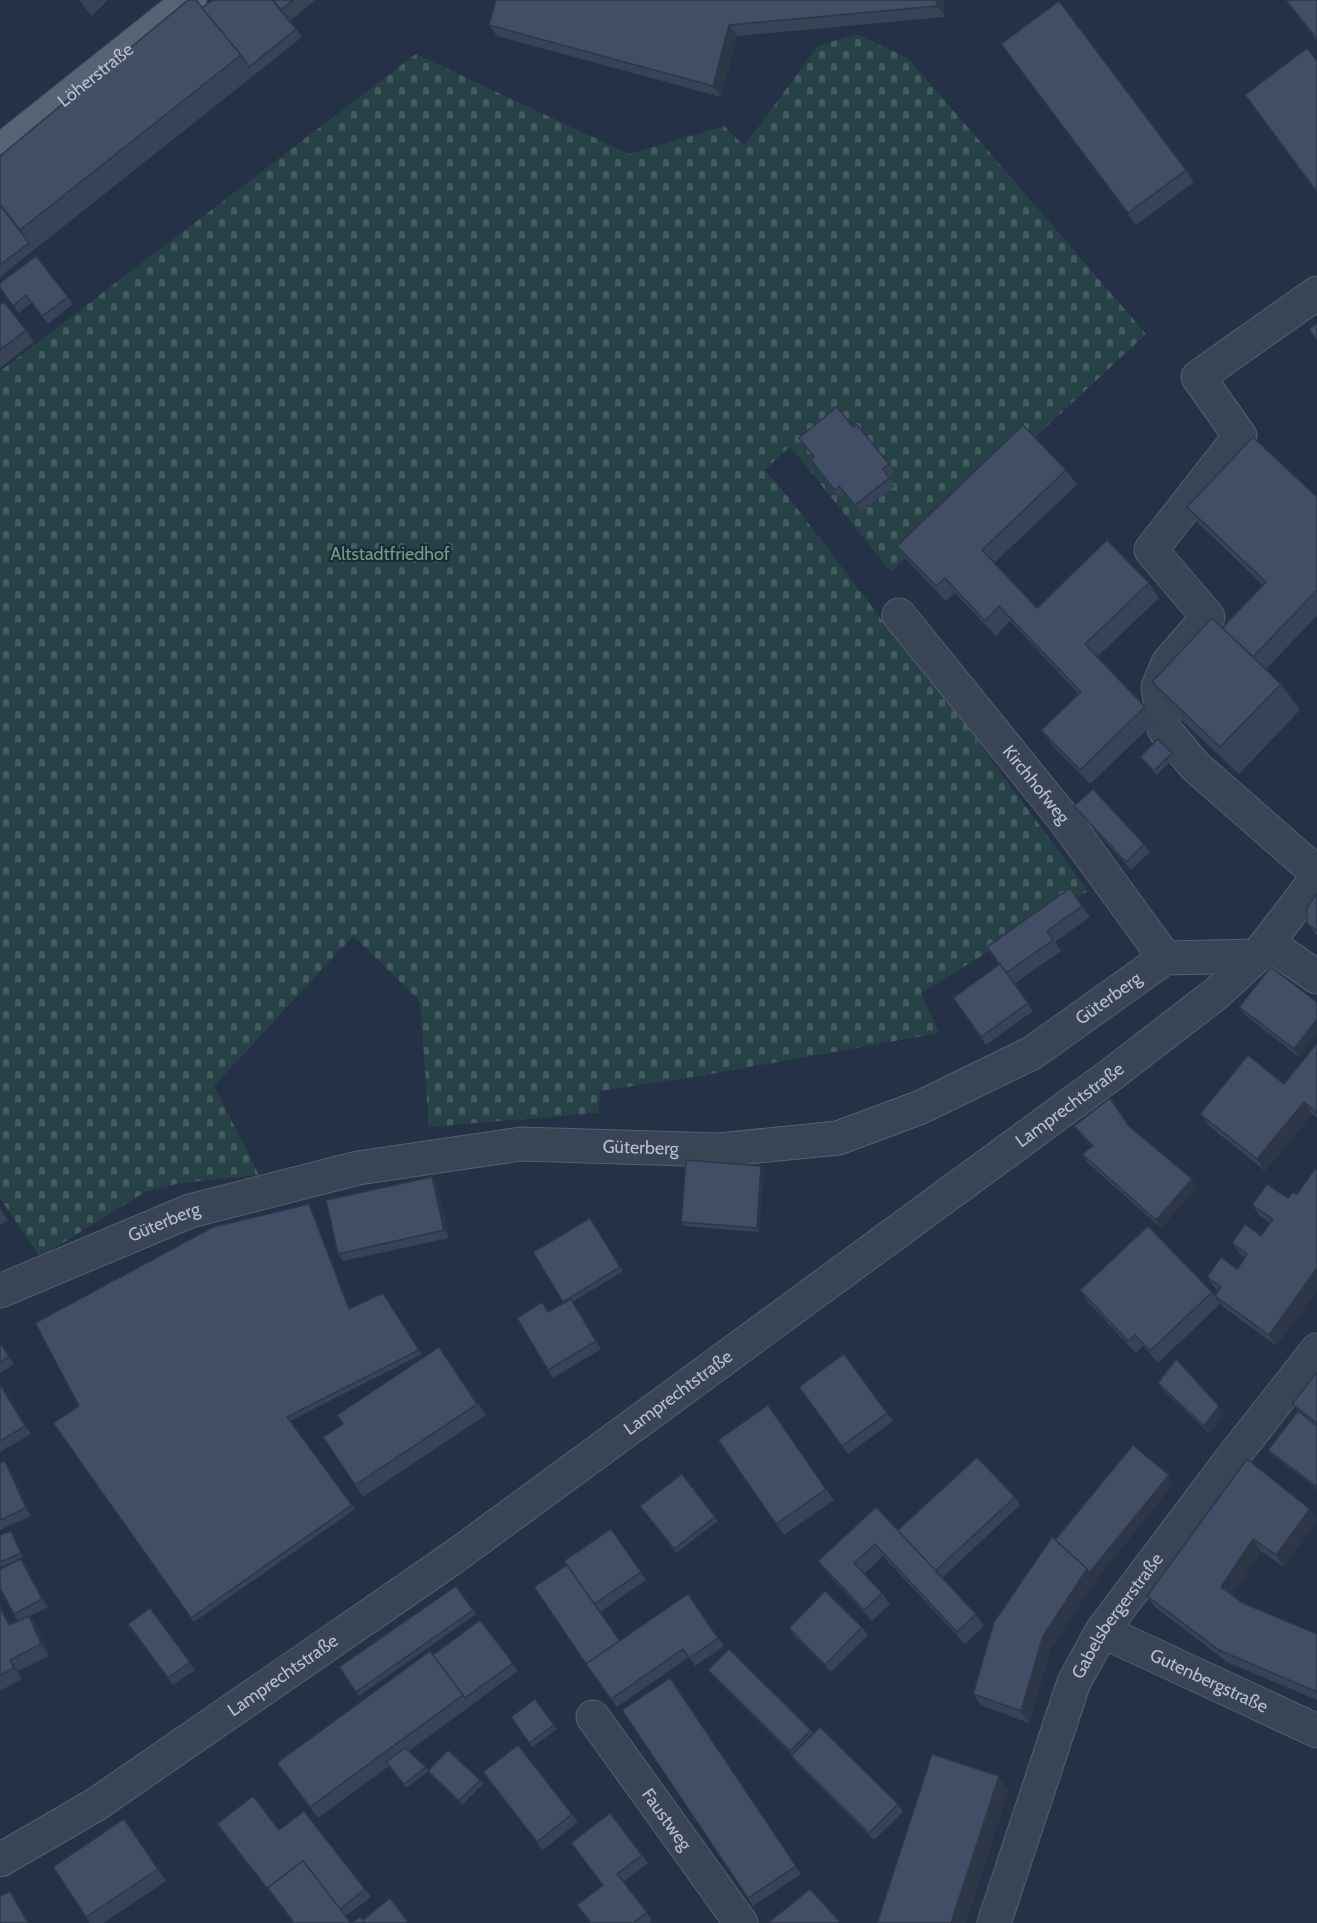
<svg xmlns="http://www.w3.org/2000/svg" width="1317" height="1923" viewBox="0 0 1317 1923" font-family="Cabin,sans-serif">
	<defs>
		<pattern id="cemetery-stones" width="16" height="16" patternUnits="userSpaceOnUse" patternTransform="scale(1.5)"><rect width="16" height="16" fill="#274247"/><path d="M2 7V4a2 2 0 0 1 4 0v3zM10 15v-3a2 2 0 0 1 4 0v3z" fill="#445c60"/></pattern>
	</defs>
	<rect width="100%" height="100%" fill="#253146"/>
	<polygon fill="url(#cemetery-stones)" points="856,34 908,58 1146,334 891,572 790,446 765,470 789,498 886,625 965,724 1088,891 921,993 939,1033 706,1075 600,1091 599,1113 429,1127 420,1001 353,936 214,1086 259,1175 181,1183 145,1192 40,1257 0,1198 0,371 416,54 629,154 724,126 744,146 818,46"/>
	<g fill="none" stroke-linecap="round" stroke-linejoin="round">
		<defs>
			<g id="minor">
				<polyline points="1317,293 1198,377 1240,436 1151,550 1208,617 1168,663 1158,687 1164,729 1195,766 1317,873"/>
				<path id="s1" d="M 899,615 L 1064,819 L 1165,958"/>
				<polyline points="1268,943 1317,977"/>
				<path id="s2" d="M 0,1291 L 190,1211 L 358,1168 L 521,1144 L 719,1150 L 838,1138 L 921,1107 L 1032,1053 L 1165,958 L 1257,956"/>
				<path id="s3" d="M 1102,1631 L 1317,1731"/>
				<path id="s4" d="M 593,1717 L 741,1923"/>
				<path id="s5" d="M 0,1860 L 95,1805 L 454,1557 L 1112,1074 L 1217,993 L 1257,956 L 1317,878"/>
				<path id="s6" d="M 994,1923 L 1074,1682 L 1102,1631 L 1232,1458 L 1317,1350"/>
			</g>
			<g id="major">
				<path id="s7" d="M 0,151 L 190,0"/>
			</g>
		</defs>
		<use href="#minor" stroke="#555f70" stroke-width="35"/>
		<use href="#major" stroke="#434d5e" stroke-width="35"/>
		<use href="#minor" stroke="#394455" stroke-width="33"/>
		<use href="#major" stroke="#576375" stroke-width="33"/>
	</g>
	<g fill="#384358">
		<polygon points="79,0 108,0 92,16"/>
		<polygon points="213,0 315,0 290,21 302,37 0,277 0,156"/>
		<polygon points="943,0 945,17 737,36 721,97 497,36 489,25"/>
		<polygon points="1285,0 1317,0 1317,41"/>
		<polygon points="1009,55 1186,170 1194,182 1136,225"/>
		<polygon points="1317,61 1317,193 1245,95"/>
		<polygon points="0,289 68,297 73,304 48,324 31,303 19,313"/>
		<polygon points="0,305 26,330 34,342 0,368"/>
		<polygon points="853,427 889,464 894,472 889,477 895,486 860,513 845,494 840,498 811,460 814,457 799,438"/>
		<polygon points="1066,470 1077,485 994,563 1037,608 1149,583 1159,598 1097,657 1145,707 1155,722 1090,784 1052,745 1041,730 1079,694 1010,621 996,636 955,593 946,601 908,561 897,546"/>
		<polygon points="1317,497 1317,616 1266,669 1281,684 1300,710 1239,774 1170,709 1152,682 1222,628 1263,585 1197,522 1187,507"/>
		<polygon points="1172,753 1175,757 1157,775 1140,757"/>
		<polygon points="1074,806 1144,844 1150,852 1131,870 1080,814"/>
		<polygon points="1070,888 1090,917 1055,942 1061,951 1014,984 1033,1011 986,1045 953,998 1000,964"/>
		<polygon points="1317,893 1317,936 1307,923"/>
		<polygon points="1271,967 1299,1057 1245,1015 1239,1007"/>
		<polygon points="1317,1043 1317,1118 1312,1114 1265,1171 1208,1125 1200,1114 1284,1084"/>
		<polygon points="1074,1126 1129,1126 1197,1187 1161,1228 1087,1162 1082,1154 1092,1146 1080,1134"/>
		<polygon points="764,1170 759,1232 684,1226 681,1222"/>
		<polygon points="437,1185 449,1238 343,1261 338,1254"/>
		<polygon points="1288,1198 1277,1346 1223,1307 1215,1296 1219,1291 1215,1288 1207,1277 1237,1269 1245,1258 1240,1254 1232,1243 1261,1236 1270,1223 1260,1216 1252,1205"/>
		<polygon points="309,1204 311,1208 350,1308 383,1293 422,1354 290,1421 355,1509 194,1622 53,1423 79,1406"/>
		<polygon points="0,1209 8,1220 0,1225"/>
		<polygon points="590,1218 623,1271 572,1302 601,1349 553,1378 548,1370 564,1303 533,1252"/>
		<polygon points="1080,1290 1212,1292 1220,1304 1158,1363 1143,1346 1136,1353 1088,1302"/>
		<polygon points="0,1341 14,1364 0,1373"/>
		<polygon points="439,1347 486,1415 363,1497 323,1437 343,1424"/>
		<polygon points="844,1354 893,1421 848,1454 799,1387"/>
		<polygon points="1317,1372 1317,1489 1271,1454 1268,1450 1298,1411 1292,1404"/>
		<polygon points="0,1383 31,1434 0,1452"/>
		<polygon points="1158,1383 1219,1406 1224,1414 1210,1434 1164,1391"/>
		<polygon points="768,1405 834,1500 784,1535 718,1440"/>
		<polygon points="1247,1459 1284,1567 1261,1551 1232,1595 1243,1603 1317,1634 1317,1700 1227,1662 1155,1607 1147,1596"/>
		<polygon points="0,1463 10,1469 31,1516 0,1530"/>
		<polygon points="682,1474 718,1521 676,1553 640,1506"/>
		<polygon points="1174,1483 1095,1581 1051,1648 1029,1723 981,1705 973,1694 1055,1540"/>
		<polygon points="1015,1497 1020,1505 942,1578 976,1614 984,1626 965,1644 883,1556 864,1574 882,1593 890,1604 872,1621 827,1573 818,1561 897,1531"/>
		<polygon points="611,1529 646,1580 600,1612 620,1641 688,1594 724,1646 695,1666 689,1657 617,1707 586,1664 567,1565"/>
		<polygon points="11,1531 14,1535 23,1557 1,1567 0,1566 0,1535"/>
		<polygon points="21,1559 26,1567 48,1607 30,1616 37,1627 49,1656 18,1671 22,1679 0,1691 0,1606 11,1624 18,1621 14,1614"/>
		<polygon points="456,1586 476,1614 359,1696 339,1667"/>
		<polygon points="150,1608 195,1670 173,1685 128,1624"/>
		<polygon points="480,1620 518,1671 409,1751 426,1767 429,1771 406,1788 389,1766 318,1818 277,1763 433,1655"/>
		<polygon points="862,1627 868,1635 831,1672 794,1636 789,1628"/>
		<polygon points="708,1670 811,1730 813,1733 898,1804 903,1812 874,1840 797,1764 792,1755 714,1677"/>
		<polygon points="670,1678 801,1874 753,1906 622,1710"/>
		<polygon points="535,1699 557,1729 532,1747 511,1717"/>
		<polygon points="428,1771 480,1780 483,1784 462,1805 431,1775"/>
		<polygon points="489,1780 572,1814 578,1822 543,1850"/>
		<polygon points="124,1819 166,1881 103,1923 90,1923 53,1867"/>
		<polygon points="217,1824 279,1830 365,1889 371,1897 346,1916 351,1923 363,1920 409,1923 294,1923"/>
		<polygon points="571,1843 642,1855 648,1863 623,1882 652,1920 649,1923 590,1923 577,1905 603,1885"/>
	</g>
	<g fill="#2e3747">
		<polygon points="936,0 943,0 945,17 937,6"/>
		<polygon points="729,25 737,36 721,97 713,86"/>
		<polygon points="1317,1019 1317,1034 1299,1057 1294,1049"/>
		<polygon points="1304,1102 1312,1114 1265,1171 1257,1159"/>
		<polygon points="761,1166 764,1170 759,1232 757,1228"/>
		<polygon points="432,1177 437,1185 449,1238 444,1230"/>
		<polygon points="1192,1179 1197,1187 1161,1228 1156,1220"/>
		<polygon points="309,1204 311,1208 352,1313 349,1309"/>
		<polygon points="1317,1268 1317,1291 1277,1346 1269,1335"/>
		<polygon points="0,1383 31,1434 25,1426"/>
		<polygon points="1219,1406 1224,1414 1210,1434 1204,1426"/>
		<polygon points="5,1461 10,1469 31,1516 26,1508"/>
		<polygon points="1169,1475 1174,1483 1095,1581 1051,1648 1029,1723 1021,1711 1043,1636 1087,1569"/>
		<polygon points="1310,1509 1317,1518 1317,1522 1284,1567 1276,1555"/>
		<polygon points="11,1531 14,1535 23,1557 21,1553"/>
		<polygon points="1253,1539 1261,1551 1229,1599 1221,1587"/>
		<polygon points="21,1559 26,1567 48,1607 42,1599"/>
		<polygon points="0,1606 7,1617 17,1636 9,1625"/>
		<polygon points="29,1616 37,1627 49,1656 41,1644"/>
		<polygon points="10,1660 18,1671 22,1679 14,1668"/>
		<polygon points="999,1776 1009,1791 966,1923 951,1923"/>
		<polygon points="10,1891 18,1903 30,1923 28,1923"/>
	</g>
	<g fill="#414e66" stroke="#2e3747" stroke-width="1.5">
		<polygon points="188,0 196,0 241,55 20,230 0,204 0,156"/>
		<polygon points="213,0 272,0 296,29 249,67 241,55 202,8"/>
		<polygon points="273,0 293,0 281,10"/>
		<polygon points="496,0 936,0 937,6 729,25 713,86 489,25"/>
		<polygon points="1286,0 1317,0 1317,39"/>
		<polygon points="1059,1 1186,170 1128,213 1001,44"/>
		<polygon points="1307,48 1317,61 1317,192 1245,95"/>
		<polygon points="0,205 29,243 0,265"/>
		<polygon points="36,256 68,297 42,316 26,295 13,306 0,288 0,283"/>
		<polygon points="4,302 26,330 0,350 0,305"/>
		<polygon points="1317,323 1317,341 1309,329"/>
		<polygon points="837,407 853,427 857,425 889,464 883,469 889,478 855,505 839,486 835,490 811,460 814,457 799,438"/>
		<polygon points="1023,425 1066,470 982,550 1037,608 1107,540 1149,583 1085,644 1145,707 1080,770 1041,730 1081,692 999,606 985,621 945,578 936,586 897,546"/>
		<polygon points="1253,437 1317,497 1317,590 1253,657 1222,628 1266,582 1187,507"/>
		<polygon points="1212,618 1281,684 1220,747 1152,682"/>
		<polygon points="1158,739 1172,753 1154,771 1140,757"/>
		<polygon points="1093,789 1144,844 1126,862 1074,806"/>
		<polygon points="1070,888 1082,906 1047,931 1053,940 1006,973 987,947"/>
		<polygon points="1317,893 1317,931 1307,923 1307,907"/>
		<polygon points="1000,964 1028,1003 981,1037 953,998"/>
		<polygon points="1271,967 1317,1002 1317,1019 1294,1049 1239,1007"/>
		<polygon points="1317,1043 1317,1113 1304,1102 1257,1159 1200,1114 1248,1055 1284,1084"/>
		<polygon points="1110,1098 1128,1125 1192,1179 1156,1220 1082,1154 1093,1146 1074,1126"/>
		<polygon points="686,1160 761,1166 757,1228 681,1222"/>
		<polygon points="1317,1166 1317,1268 1269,1335 1215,1296 1221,1287 1207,1277 1221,1257 1237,1269 1242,1262 1247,1254 1232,1243 1245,1224 1261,1236 1273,1219 1252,1205 1267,1184 1288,1198 1293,1192 1297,1194"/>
		<polygon points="432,1177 444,1230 338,1254 326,1200"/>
		<polygon points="309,1204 349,1309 383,1293 419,1350 287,1417 352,1505 191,1618 53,1423 79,1406 35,1323 213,1227"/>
		<polygon points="590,1218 620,1267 563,1302 533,1252"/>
		<polygon points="1148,1226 1212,1292 1150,1351 1135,1335 1128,1341 1080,1290"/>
		<polygon points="571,1299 596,1341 548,1370 517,1318 542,1302 548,1312"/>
		<polygon points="0,1342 9,1357 0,1362"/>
		<polygon points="439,1347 477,1404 355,1485 323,1437 343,1424 337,1415"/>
		<polygon points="844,1354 887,1413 842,1446 799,1387"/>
		<polygon points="1176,1359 1219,1406 1204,1426 1158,1383"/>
		<polygon points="1317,1372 1317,1423 1292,1404"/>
		<polygon points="0,1384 25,1426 0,1441"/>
		<polygon points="768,1405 826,1489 776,1524 718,1440"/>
		<polygon points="1298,1411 1317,1426 1317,1487 1268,1450"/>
		<polygon points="1133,1445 1169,1475 1089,1573 1087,1569 1055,1540"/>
		<polygon points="977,1457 1015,1497 935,1571 897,1531"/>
		<polygon points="1247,1459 1310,1509 1276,1555 1253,1539 1221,1587 1243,1603 1317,1634 1317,1692 1219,1650 1147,1596"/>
		<polygon points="5,1461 26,1508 0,1520 0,1463"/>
		<polygon points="682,1474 715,1517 674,1549 640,1506"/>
		<polygon points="876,1507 976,1614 957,1632 875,1544 854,1563 882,1593 864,1610 818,1561"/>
		<polygon points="611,1529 641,1572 594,1604 564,1561"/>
		<polygon points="11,1531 21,1553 0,1562 0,1535"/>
		<polygon points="1052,1537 1087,1569 1043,1636 1021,1711 973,1694 994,1622"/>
		<polygon points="21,1559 42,1599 14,1614 0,1588 0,1569"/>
		<polygon points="567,1565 620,1641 586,1664 534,1587"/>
		<polygon points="456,1586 473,1610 356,1692 339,1667"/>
		<polygon points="825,1591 862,1627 825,1665 789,1628"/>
		<polygon points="688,1594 718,1638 689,1658 683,1649 611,1699 586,1664"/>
		<polygon points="0,1607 9,1625 29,1616 41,1644 10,1660 14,1668 0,1675"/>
		<polygon points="150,1608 190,1662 168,1678 128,1624"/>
		<polygon points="480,1620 513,1663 465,1698 433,1655"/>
		<polygon points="729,1649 811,1730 790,1751 708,1670"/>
		<polygon points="430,1651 463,1695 310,1807 277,1763"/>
		<polygon points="670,1678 796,1866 748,1898 622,1710"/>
		<polygon points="535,1699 554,1725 529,1743 511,1717"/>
		<polygon points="820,1727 898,1804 869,1833 791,1756"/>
		<polygon points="518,1745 572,1814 537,1842 483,1772"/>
		<polygon points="405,1748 426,1767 404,1784 386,1762"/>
		<polygon points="448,1750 480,1780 459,1801 428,1771"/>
		<polygon points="932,1754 999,1776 951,1923 877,1923"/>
		<polygon points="253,1796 279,1830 304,1811 365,1889 340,1909 303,1861 268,1888 270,1892 217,1824"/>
		<polygon points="610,1813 642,1855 617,1874 647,1912 633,1923 591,1923 577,1905 603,1885 571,1843"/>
		<polygon points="124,1819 158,1869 86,1917 53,1867"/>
		<polygon points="303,1861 351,1923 360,1917 365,1923 294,1923 268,1888"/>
		<polygon points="810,1889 841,1923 768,1923"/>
		<polygon points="10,1891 28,1923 0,1923 0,1896"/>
		<polygon points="390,1898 409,1923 365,1923 363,1920"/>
	</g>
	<g text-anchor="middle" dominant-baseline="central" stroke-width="4.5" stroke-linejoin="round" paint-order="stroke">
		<g font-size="18" fill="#b7bfce" stroke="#1e283b">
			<text stroke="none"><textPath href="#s7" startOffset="122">Löherstraße</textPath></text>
			<text stroke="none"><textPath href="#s1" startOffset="218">Kirchhofweg</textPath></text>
			<text stroke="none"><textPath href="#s2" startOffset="1168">Güterberg</textPath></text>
			<text stroke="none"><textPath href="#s5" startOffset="1310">Lamprechtstraße</textPath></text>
			<text stroke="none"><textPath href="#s2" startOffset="664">Güterberg</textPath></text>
			<text stroke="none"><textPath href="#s2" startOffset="178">Güterberg</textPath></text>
			<text stroke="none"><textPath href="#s5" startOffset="824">Lamprechtstraße</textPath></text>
			<text stroke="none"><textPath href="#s6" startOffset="333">Gabelsbergerstraße</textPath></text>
			<text stroke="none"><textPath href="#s5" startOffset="338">Lamprechtstraße</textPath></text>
			<text stroke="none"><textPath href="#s3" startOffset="118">Gutenbergstraße</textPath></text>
			<text stroke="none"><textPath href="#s4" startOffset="126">Faustweg</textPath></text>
		</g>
		<g font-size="18" fill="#6ca27b" stroke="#1e283b">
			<text x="390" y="554">Altstadtfriedhof</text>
		</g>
	</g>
</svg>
